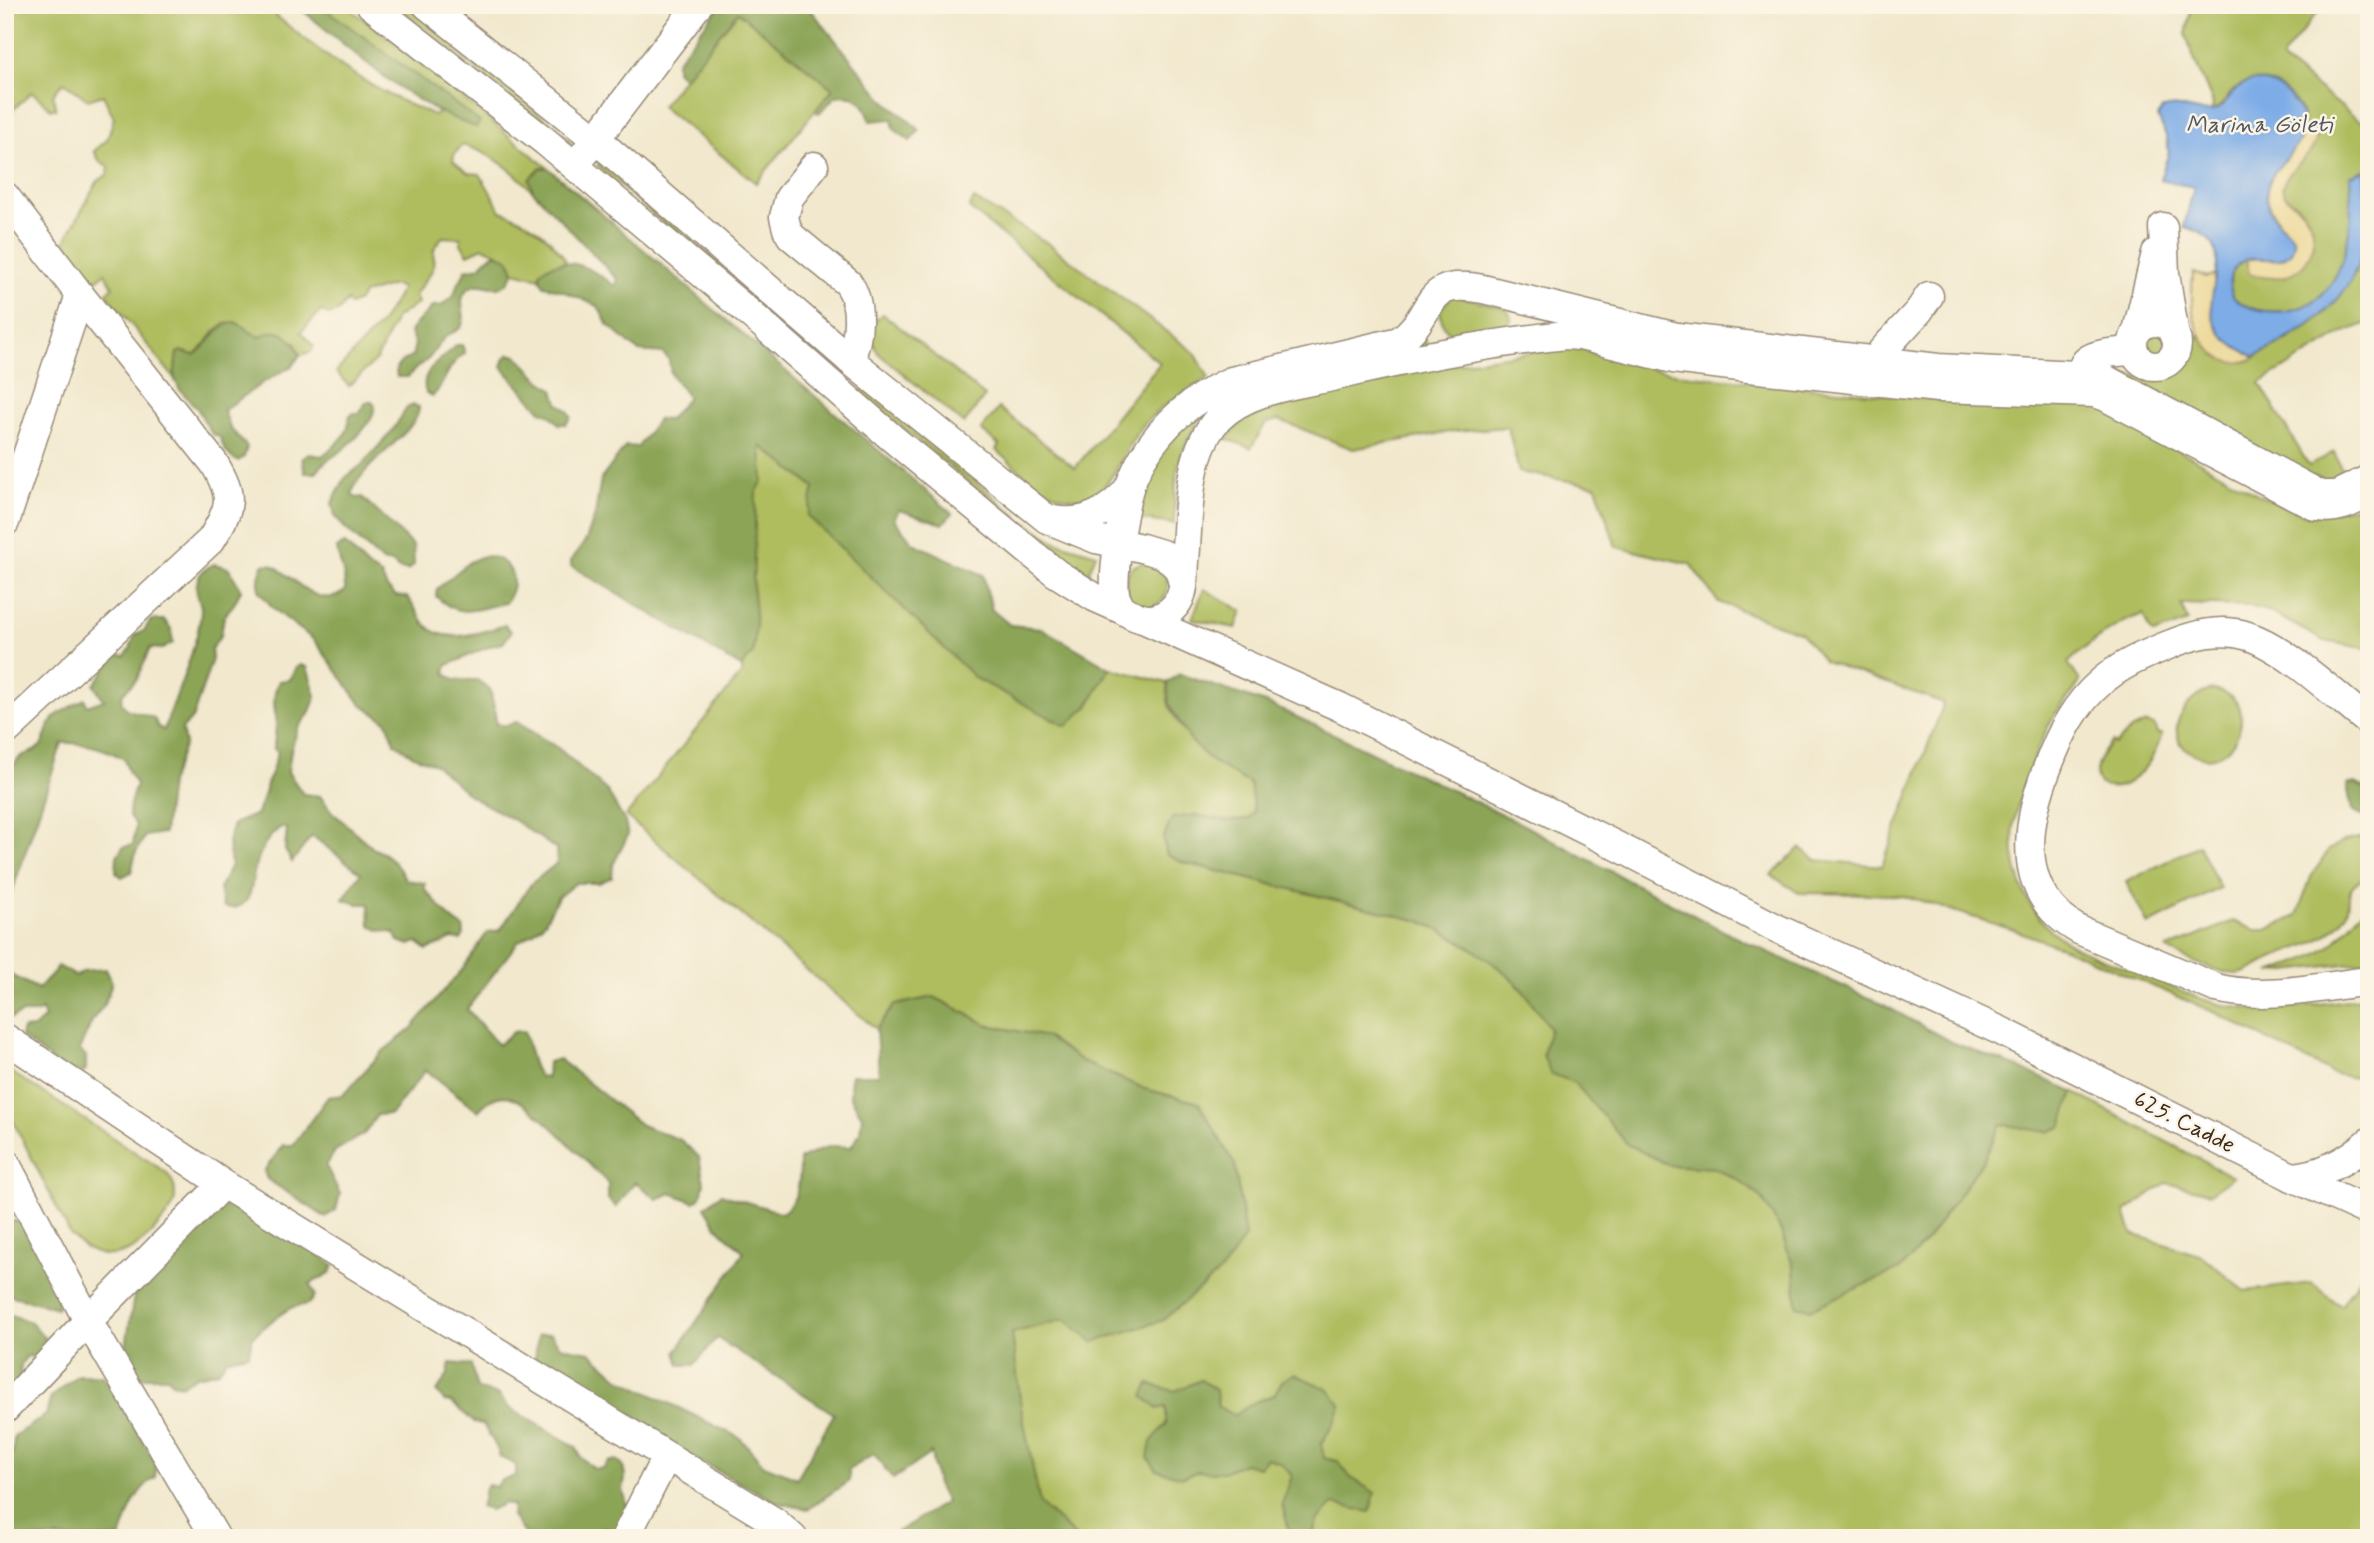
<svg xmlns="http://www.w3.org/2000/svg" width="2374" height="1543" viewBox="0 0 2374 1543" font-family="Mynerve,sans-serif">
	<rect width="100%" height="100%" fill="#fcf5e5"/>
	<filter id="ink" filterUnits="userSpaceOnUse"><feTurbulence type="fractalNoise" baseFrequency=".0143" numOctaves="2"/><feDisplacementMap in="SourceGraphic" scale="14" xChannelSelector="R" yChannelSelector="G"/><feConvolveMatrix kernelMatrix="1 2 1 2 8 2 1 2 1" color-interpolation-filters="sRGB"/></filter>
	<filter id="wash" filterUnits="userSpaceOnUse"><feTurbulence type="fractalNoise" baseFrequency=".00686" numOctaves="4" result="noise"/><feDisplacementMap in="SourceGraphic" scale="28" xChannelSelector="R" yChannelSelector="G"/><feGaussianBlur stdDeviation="1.57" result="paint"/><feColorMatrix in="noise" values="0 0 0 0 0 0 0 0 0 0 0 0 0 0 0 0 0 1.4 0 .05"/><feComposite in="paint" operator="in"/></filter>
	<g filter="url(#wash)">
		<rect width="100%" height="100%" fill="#f1e8cd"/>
		<g fill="#afbd5f" stroke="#75743e" stroke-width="2">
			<path d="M 5,5 L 281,5 L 275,15 C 326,57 372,92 434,115 L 439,113 L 382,75 L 296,5 L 345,5 L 413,57 L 548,168 L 540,168 L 530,179 L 533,191 C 514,171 490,152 462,145 L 454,155 L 453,161 L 468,173 L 480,174 L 501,211 C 527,219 553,238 566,261 L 547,267 L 541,271 L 540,278 L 514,272 C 508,255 499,254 483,247 L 468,254 L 461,244 L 461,238 L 442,237 L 434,249 L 433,269 L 415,295 L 418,303 L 396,318 L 377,359 L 349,386 L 336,372 L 382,322 L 402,288 L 394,285 L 363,294 L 359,301 L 350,305 L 347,301 L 338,312 L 328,315 L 321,311 L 301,332 L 314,346 L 311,352 L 300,355 L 295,342 C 284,340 272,340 261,337 C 242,333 237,311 216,330 C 208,338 206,348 194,356 L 177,353 L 174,378 L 106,293 L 113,287 L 105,273 L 95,281 L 65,241 L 97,182 L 108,174 L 109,166 L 100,162 L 94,151 L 107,140 L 114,118 L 103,95 L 88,100 L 64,82 L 53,94 L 56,109 L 51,109 L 32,92 L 5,117 Z"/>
			<polygon points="395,5 406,5 572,141 569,144"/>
			<path d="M 2192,5 L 2323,5 L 2281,59 L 2357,119 L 2369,126 L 2369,322 L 2345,332 L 2260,383 L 2309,466 L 2334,452 L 2344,474 L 2320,481 L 2115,375 C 2138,376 2170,382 2184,359 C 2190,350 2192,343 2199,335 C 2212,354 2225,366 2248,361 C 2270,349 2294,338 2314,322 C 2364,284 2374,229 2364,170 L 2350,176 C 2354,226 2348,304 2285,311 C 2266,313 2248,310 2234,298 C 2227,282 2230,268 2246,259 L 2249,273 L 2283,277 L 2287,276 L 2313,246 C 2313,235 2311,221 2304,212 C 2297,202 2283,200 2282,187 C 2288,167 2309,161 2317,137 L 2303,131 C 2303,124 2303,116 2300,109 C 2289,89 2262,73 2240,85 C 2228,92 2225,106 2212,111 L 2213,103 L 2194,59 L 2186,35 Z"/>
			<polygon points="738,11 833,89 756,183 661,106"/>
			<polygon points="600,162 825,354 821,359 597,166"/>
			<path d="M 974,199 L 1046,242 L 1195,353 L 1209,378 C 1184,392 1159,406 1140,429 C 1127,446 1120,468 1106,484 C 1071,524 1023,472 996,450 L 999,445 L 981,430 L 999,408 L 1075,468 L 1160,363 L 969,208 Z"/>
			<path d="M 1453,295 L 1506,308 L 1510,314 L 1511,320 L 1504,329 C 1477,335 1443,351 1440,310 Z"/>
			<polygon points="883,314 985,396 964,424 878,353 872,341 870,325"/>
			<circle cx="2155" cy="344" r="12"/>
			<path d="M 1422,337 L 1430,346 L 1210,408 C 1176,446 1175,475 1174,524 L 1137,519 L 1151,467 L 1165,443 L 1218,397 Z"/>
			<path d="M 1571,346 L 1653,369 L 1692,376 L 1954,401 L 2095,403 L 2263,497 L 2307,515 L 2363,506 L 2369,516 L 2369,649 L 2324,641 L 2271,612 L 2249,606 L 2181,604 L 2188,622 L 2154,634 L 2150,631 L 2143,614 C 2114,624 2090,642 2068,663 L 2080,681 C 2075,692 2062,703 2055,715 C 2041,736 2017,799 2014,824 C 2009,872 2029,922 2073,946 C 2096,958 2122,966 2146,976 C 2177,989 2208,1005 2242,1008 C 2283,1012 2328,1002 2369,997 L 2369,1075 L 2356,1078 L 2334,1074 L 2216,1013 L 2066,949 L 2020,932 L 1909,897 L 1880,894 L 1799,893 L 1771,875 L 1800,848 L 1817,860 L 1882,866 L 1944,703 L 1824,661 L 1801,633 L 1718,602 L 1690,564 L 1616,547 L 1596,486 L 1519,472 L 1508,427 L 1455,431 L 1353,449 L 1279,420 L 1266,423 L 1251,448 L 1226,439 L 1248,414 L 1264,405 L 1431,367 Z"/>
			<polygon points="864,387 1018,517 1015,521 860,392"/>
			<path d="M 753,439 L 1088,707 L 1110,668 L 1167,683 C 1168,689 1167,698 1169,705 C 1180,736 1221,769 1250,784 L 1254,812 L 1249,819 L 1227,821 L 1195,815 L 1181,862 L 1420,921 C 1454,935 1500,963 1524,992 C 1533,1003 1541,1016 1550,1028 L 1543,1055 L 1550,1072 L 1575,1083 L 1597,1107 L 1669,1165 L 1715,1168 L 1737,1179 L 1762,1197 L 1779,1227 L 1794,1267 L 1797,1306 L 1900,1269 L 1925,1243 L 1984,1159 L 2001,1124 L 2047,1132 L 2060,1127 L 2073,1092 L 2233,1177 L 2210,1193 L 2166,1183 L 2125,1212 L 2132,1234 L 2202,1256 L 2245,1291 L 2312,1283 L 2341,1306 L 2369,1263 L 2369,1538 L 1077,1538 L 1040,1505 L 1021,1408 L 1012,1333 L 1065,1319 L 1093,1342 L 1163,1320 L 1199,1103 L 1145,1089 L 1085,1063 L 1046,1037 L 988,1025 L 934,997 L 895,1005 L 876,1029 L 626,816 L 742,673 Z"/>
			<polygon points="1027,523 1056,542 1096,554 1088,574 1024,527"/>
			<path d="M 1148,561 L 1165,569 C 1170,591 1170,599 1148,609 L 1127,601 C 1126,579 1121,567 1148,561 Z"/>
			<polygon points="1204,589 1242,611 1236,628 1192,619"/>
			<path d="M 2211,690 C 2268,693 2234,780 2190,752 C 2161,733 2185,697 2211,690 Z"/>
			<path d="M 2146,723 L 2154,725 L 2157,734 L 2162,734 C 2138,812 2064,796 2112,742 L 2115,744 L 2132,729 Z"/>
			<path d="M 2369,836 L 2369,882 L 2361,880 C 2340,890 2356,903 2342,920 C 2323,944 2298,947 2272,958 C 2262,963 2249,973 2238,974 C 2221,974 2181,958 2167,949 L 2233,921 L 2255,930 L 2266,930 L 2297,916 L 2311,877 L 2329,850 L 2343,841 Z"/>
			<polygon points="2199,845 2220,888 2148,925 2126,882"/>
			<path d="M 2369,907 L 2369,961 L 2270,973 C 2290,965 2313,959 2330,946 C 2342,937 2359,910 2369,907 Z"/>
			<path d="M 5,1068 L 167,1173 C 171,1179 175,1184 175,1193 C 176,1207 167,1216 158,1226 C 131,1258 100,1268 70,1234 L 5,1105 Z"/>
		</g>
		<g fill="#8ba456" stroke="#63673a" stroke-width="2">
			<path d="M 296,5 L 320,5 L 480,122 L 476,127 C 406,104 352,49 296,5 Z"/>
			<path d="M 720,5 L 807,5 L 882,98 L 920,130 L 910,141 L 894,129 L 892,119 L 870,121 C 866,103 856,92 836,96 L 819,113 L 815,111 L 833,89 L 738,12 L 684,78 L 676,70 L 676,62 Z"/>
			<path d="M 540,168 L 548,168 L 952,513 L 943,524 L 899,510 L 894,519 L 913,543 L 983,575 L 992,610 L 1010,625 L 1041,628 L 1110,668 L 1087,707 L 1066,726 L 975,678 L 808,516 L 814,487 L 761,446 L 763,480 L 756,493 L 753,591 L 756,626 L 753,653 L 741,667 L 571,566 L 571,561 L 586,540 L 595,515 L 601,479 L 626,446 L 638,447 L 658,419 L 669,420 L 688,397 L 671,374 L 669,360 L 663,353 L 638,351 L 607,324 L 598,306 L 563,291 L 544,286 L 540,278 L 541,271 C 567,253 593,269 615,286 L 618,280 L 533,191 L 529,179 Z"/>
			<path d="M 497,253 L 509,260 L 514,272 C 502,302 484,276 468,289 C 455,301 468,313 462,325 C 459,332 450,332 445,337 C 438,344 434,353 428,359 C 420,366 414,368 408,377 L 397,377 L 396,368 L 402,361 L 412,357 L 415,344 L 410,332 C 416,322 425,315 433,306 L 441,306 L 454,296 C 455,285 463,280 465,270 L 480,267 L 486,259 Z"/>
			<path d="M 235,322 C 244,326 250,333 260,337 C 278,324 293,337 300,355 L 292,366 L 264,382 L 224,410 L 230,428 L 247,447 L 244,457 L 238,461 C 227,457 223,447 220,437 L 212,434 L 197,408 L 180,390 L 174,378 L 177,353 L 181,351 L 194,355 C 211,344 214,326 235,322 Z"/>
			<path d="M 456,345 L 462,345 L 465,353 C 444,368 447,382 433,396 L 426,393 C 418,369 444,360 456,345 Z"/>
			<polygon points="509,354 517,356 541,381 554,390 558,403 568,411 571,417 566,424 559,424 549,414 541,411 506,372 502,366 505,358"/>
			<path d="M 366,402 L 372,402 L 375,406 C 374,420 357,438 346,447 C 336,456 322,461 316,473 L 305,473 L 302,458 L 308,454 L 322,456 C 336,445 350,436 349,417 L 354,413 L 359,413 Z"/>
			<path d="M 413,405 L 419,407 C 420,432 355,467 352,495 L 357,498 L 362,497 L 413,546 L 414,565 L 408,570 L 399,569 L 392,563 L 382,561 L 344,527 L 335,516 L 332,503 L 345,478 L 363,464 L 392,431 L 407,408 Z"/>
			<path d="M 345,544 L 369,568 L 381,575 L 387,588 L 396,596 L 407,597 C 414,606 419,617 426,625 C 445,646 483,632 505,625 L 511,632 L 503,643 C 480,647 467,658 447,665 L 445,673 L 454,680 L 477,680 L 490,689 L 495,712 L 496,724 L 507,726 L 516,722 L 558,748 L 607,791 L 625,822 L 628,835 L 613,865 L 612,877 L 599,883 L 576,883 L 558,897 L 545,922 L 533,933 L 518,942 L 467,1009 L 498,1045 L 513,1032 L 524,1031 C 529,1046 530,1063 539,1076 L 547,1078 L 548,1062 L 559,1059 L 641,1125 L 681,1140 L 699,1157 L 704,1183 L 701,1197 L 694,1202 L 671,1193 L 657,1199 L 635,1182 L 616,1207 L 608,1199 L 608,1183 C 588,1165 530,1097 505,1096 C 494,1096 484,1104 478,1111 L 426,1070 L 391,1114 L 377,1115 L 365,1133 L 335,1151 L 326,1166 L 340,1194 L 336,1210 L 325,1217 L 267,1179 L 264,1171 L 283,1145 L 293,1145 L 328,1097 L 343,1095 L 382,1052 L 411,1029 L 462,970 L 487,933 L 500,930 L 531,884 L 557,863 L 556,849 L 515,821 L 469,795 L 435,764 L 414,756 L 395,743 L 387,722 L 360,703 L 314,640 L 274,609 L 259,591 L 259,577 L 263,565 L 271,564 C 295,577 317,612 345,591 C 346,571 339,565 337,548 Z"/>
			<path d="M 483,556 C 512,558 521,580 505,603 C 476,608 461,621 436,596 L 437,589 L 469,562 Z"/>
			<path d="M 214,564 L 229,568 L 241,590 L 234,604 L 224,616 L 221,635 L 211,649 L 212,659 L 193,717 L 182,729 L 185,744 L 170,783 L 164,833 L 145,836 L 136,852 L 131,872 L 122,877 L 116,872 L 117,856 L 123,847 L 133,845 L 136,825 L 129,816 L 130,804 L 136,784 L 129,773 L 124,759 C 105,748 84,742 62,743 L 5,913 L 7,810 L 5,807 L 5,775 L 21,756 L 34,751 L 43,744 C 50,714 59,713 85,699 L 87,706 L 104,700 L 94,685 L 116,655 L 125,656 L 130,649 L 135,635 L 144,631 L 151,620 L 164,620 L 171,629 L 173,643 L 162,649 L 150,648 L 137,679 L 123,693 L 121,702 L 126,709 L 154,718 L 158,727 L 164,730 C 174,700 201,638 201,609 C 201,600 194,594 197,583 C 199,572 205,569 214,564 Z"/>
			<path d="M 300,665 L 307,667 L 316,696 L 309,714 L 298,728 L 291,750 L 288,772 L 303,794 L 320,796 L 332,812 L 374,849 C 390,854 398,866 406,880 L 425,883 L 425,890 C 438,903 447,918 463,927 L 464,934 L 461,940 L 452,939 L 427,950 L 417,942 L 410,945 L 398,941 L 395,933 L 379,930 L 370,925 L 369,904 L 358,904 L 343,899 L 361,873 L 312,836 L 292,862 L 285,850 L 287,829 L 282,827 C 267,834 258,856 254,872 C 252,882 252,896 244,903 C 238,909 231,908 223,907 L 219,889 L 231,865 L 228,842 L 233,824 L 257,814 L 278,752 L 274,749 C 274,739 277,729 276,720 C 274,703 272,698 279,681 L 290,680 L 295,669 Z"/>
			<path d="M 1179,674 L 1268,704 L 1323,729 L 1514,820 L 1729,934 L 1882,1004 L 1951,1042 L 2015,1066 L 2073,1092 L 2061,1127 L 2048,1132 L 2001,1124 L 1984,1159 L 1925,1243 L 1900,1269 L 1811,1309 L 1797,1306 L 1794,1267 L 1779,1227 L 1761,1197 L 1737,1179 L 1715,1168 L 1669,1165 L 1628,1145 L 1575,1083 L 1550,1073 L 1543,1055 L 1550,1028 C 1541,1016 1533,1003 1524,992 C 1500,963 1454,935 1420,921 L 1181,862 L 1167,855 L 1163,839 L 1172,818 L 1195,815 L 1227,821 L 1249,819 L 1254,812 L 1250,784 L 1210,760 L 1190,740 L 1169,704 L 1167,683 Z"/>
			<polygon points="2355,783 2369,790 2369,821 2352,810 2347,785"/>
			<polygon points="58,966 76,976 84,971 106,969 112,982 105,1004 93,1019 79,1050 86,1056 86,1070 76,1079 21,1037 23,1029 34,1028 45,1018 42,1010 37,1013 22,1013 5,1021 5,972 38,989 51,976"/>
			<path d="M 934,997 L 988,1025 L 1046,1037 L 1085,1063 L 1145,1089 L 1199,1103 L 1235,1165 L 1245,1237 L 1223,1269 L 1163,1320 L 1093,1342 L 1065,1319 L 1012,1333 L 1021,1408 L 1040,1504 L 1077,1538 L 887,1538 L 946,1502 L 937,1485 L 931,1453 L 893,1479 L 874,1454 L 849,1470 L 849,1481 L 808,1509 L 778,1503 L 697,1460 L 608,1403 L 567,1383 L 535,1360 L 538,1335 L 551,1334 L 561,1347 L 590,1352 L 620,1379 L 740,1438 L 764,1465 L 797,1478 L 834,1414 L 717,1338 L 694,1365 L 680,1365 L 676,1352 L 744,1252 L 718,1228 L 705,1207 L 721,1194 L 782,1213 C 800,1200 800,1180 800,1159 L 830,1146 L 851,1147 L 860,1133 L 862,1116 L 850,1096 L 851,1075 L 879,1075 L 876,1029 L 895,1005 Z"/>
			<path d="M 237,1200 L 334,1265 L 330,1273 L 310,1284 L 315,1295 C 310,1307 304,1304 293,1307 C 287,1309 256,1332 253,1337 C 251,1341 250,1349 249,1354 L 226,1359 L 219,1371 L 196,1376 L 182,1385 L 172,1383 L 168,1377 L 142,1377 L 128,1366 L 126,1346 L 135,1289 L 217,1203 Z"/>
			<path d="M 5,1221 L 25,1221 C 39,1247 62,1277 57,1308 L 5,1294 Z"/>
			<polygon points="5,1313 31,1322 50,1344 39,1358 27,1356 21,1364 20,1377 5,1400"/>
			<path d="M 450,1363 L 471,1365 L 477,1389 L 499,1395 L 508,1407 L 576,1447 L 581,1458 L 595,1469 L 604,1468 L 608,1462 L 617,1460 L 623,1465 L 625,1478 L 623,1490 L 636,1538 L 606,1538 L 608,1530 L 604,1527 L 590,1538 L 527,1538 L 512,1516 L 513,1506 L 505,1503 L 490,1510 L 480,1507 L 484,1498 L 484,1490 L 488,1485 L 496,1487 L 501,1480 L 516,1476 L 516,1465 L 500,1457 C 497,1444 489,1437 484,1425 L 474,1422 L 451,1402 L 444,1401 L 437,1392 L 448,1374 Z"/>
			<polygon points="1294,1374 1328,1389 1341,1405 1334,1423 1321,1444 1324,1458 1338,1461 1350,1477 1375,1493 1370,1512 1333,1504 1317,1521 1312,1538 1291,1538 1282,1504 1292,1476 1281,1463 1267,1458 1259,1467 1244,1463 1223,1472 1198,1471 1183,1477 1157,1470 1148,1458 1151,1442 1166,1424 1166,1407 1157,1409 1143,1396 1149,1384 1175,1391 1201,1380 1216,1390 1218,1407 1234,1415 1255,1402 1274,1395 1282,1381"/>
			<path d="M 78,1375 L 103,1376 L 117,1396 L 156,1464 L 155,1478 C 134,1490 128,1516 120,1538 L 5,1538 L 5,1469 L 13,1453 L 14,1436 L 46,1415 L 51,1397 Z"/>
		</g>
		<g fill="#eeda9e" stroke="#94825e" stroke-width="2">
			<path d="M 2303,131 L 2317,137 C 2312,159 2288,167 2282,187 C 2284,202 2303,206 2309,220 C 2325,263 2287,289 2249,273 L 2246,259 L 2281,258 C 2280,248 2282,234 2279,224 C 2275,211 2264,203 2267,188 C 2272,165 2296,152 2303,131 Z"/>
			<path d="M 2193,273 L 2207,277 L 2216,275 C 2210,323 2210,333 2255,357 C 2223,376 2197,341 2193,312 C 2191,299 2192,286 2193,273 Z"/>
		</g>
		<path fill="#7dace7" stroke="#5c6b82" stroke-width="2" d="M 2252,81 C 2282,79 2310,108 2301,138 C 2292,157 2264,173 2267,198 C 2268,206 2272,216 2278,222 C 2287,232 2301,238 2290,253 C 2276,270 2247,245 2232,272 C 2227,281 2230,290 2234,298 C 2248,310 2266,313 2285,311 C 2348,305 2354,225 2350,176 L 2364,170 C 2374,279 2346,308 2255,357 C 2237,348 2219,339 2213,318 C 2204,285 2242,241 2184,227 L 2194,187 L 2160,180 L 2169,152 L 2167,138 L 2158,117 L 2162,109 C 2178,101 2194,115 2212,111 C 2229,107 2229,86 2252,81 Z"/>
	</g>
	<g filter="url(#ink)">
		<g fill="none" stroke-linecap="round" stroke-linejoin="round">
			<defs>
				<g id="minor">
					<polyline points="371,5 546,142 760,322 892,438 1030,552 1056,573 1094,597 1340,707 1619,847 1776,928 2001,1031 2292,1177 2369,1212"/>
					<polyline points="427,5 597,140 850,360 1047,519 1096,539 1142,548 1165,555 1179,569 1183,584"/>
					<polyline points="585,153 698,5"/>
					<path d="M 814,166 L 789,198 L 784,217 L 787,229 L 791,236 L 848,283 C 863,303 859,339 850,360"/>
					<path d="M 5,196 L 80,295 L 214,463 C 234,497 232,506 211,540 L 5,732"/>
					<polyline points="2163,227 2165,273 2175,336"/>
					<circle cx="2155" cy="344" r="22"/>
					<polyline points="2137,331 2156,253"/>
					<polyline points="1876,376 1882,351 1919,311 1929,296"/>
					<path d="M 2080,387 C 2081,380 2080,370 2084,364 C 2090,352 2122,352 2134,351"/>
					<path d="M 2369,479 L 2336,495 L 2321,495 L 2107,380 L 2096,376 L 1938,368 L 1677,337 L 1483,289 C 1419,277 1438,314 1399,341 L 1231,381 C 1194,398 1165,421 1144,456 C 1138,465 1134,475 1130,485 C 1124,505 1109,582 1117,600 C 1122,613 1138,620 1152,619 C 1164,617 1175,609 1180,598 C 1185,587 1184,573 1185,561 C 1189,517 1186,453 1218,419 C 1247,389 1297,385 1336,376 C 1412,358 1488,343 1566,335 L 1580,336 L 1673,359 L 1739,367 L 1938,388 L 2094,393 L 2104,396 L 2317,507 C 2338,510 2352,503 2369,492"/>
					<path d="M 1053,520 C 1084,526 1111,511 1129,488"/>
					<polyline points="5,522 80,295"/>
					<path d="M 2369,722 C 2337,697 2286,648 2248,636 C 2220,627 2192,635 2166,646 C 2144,655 2120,665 2101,682 C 2075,704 2060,734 2048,766 C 2025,825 2014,893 2079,930 L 2216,988 C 2265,1000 2319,987 2369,981"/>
					<polyline points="5,1038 223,1184 775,1522 793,1538"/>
					<polyline points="5,1162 88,1321 216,1538"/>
					<path d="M 2292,1177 C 2321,1175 2347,1161 2369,1142"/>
					<polyline points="5,1409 88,1321 223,1184"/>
					<polyline points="625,1538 666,1457"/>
				</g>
			</defs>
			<use href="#minor" stroke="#968976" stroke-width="31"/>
			<use href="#minor" stroke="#fff" stroke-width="28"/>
		</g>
	</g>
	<g text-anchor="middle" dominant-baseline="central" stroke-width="5" stroke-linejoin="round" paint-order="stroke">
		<g font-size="23" fill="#3b2a1e" stroke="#fcf5e5">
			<text transform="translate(2184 1123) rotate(27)">625. Cadde</text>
		</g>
		<g font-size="24" font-style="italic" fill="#525864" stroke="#fcf5e5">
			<text x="2259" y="125">Marina Göleti</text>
		</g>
	</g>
	<rect width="2374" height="1543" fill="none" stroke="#fcf5e5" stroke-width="28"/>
</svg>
